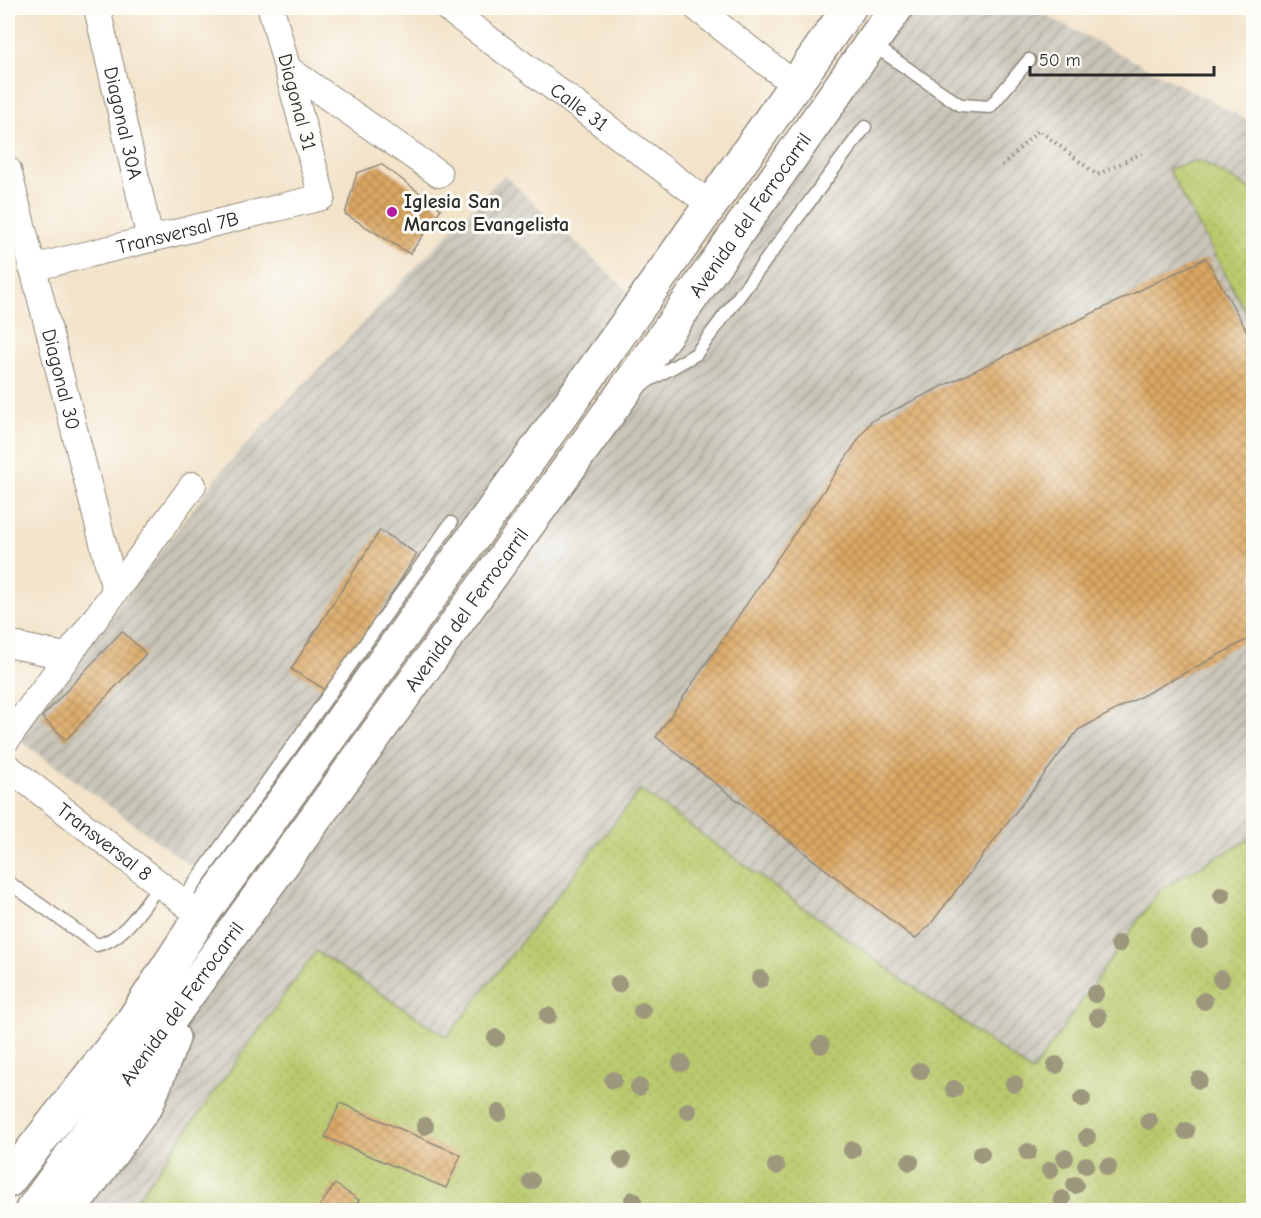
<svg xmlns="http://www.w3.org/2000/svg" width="1261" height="1218" viewBox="0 0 1261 1218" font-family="'Comic Neue',sans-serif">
	<defs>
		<pattern id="industrial-furrows" width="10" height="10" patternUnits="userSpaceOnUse" patternTransform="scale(1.5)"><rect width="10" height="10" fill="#c8c4b8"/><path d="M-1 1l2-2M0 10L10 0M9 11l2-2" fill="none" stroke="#a39f96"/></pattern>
		<pattern id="grass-dots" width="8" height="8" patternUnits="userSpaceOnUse" patternTransform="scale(1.5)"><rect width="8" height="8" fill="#b9c96c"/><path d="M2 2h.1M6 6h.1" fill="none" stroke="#9fad5e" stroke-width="1.8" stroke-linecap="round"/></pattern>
		<pattern id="building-cross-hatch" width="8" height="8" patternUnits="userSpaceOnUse" patternTransform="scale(1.5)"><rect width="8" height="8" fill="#dca863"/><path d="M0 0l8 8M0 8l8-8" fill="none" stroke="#b38952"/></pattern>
	</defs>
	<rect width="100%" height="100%" fill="#fdfcf7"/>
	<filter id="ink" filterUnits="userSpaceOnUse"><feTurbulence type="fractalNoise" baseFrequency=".0167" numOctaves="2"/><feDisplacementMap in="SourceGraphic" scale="12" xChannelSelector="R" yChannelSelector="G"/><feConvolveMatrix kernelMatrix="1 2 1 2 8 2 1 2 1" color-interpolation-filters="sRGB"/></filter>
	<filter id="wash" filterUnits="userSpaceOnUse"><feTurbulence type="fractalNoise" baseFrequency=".008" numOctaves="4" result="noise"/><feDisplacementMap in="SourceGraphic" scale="24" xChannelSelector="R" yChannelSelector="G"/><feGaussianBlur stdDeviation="1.35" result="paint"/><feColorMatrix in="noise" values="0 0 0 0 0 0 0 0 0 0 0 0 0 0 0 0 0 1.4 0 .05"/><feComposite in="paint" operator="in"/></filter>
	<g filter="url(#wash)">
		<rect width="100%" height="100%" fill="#f3e3c9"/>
		<g fill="url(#industrial-furrows)">
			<polygon points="896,8 1032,8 1253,123 1253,1210 70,1210 191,995"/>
			<polygon points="504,175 633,296 213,878 202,874 17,738 225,467"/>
		</g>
		<g fill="url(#grass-dots)" stroke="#727a4c" stroke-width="1.5">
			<polygon points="1199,160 1253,191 1253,325 1168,169"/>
			<polygon points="640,790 1032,1072 1160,889 1253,837 1253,1210 129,1210 316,951 447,1037"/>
		</g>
		<g id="blocks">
			<g fill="url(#building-cross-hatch)">
				<polygon points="381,164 441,209 410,254 345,214 357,173"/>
				<polygon points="1206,258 1254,344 1254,636 1078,730 930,925 915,939 656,737 871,421"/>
				<polygon points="380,530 417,554 329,692 291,669"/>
				<polygon points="122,631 146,654 66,740 42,717"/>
				<polygon points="340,1103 461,1155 446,1188 325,1137"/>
				<polygon points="335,1184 359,1200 352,1210 317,1210"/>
			</g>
		</g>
	</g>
	<g filter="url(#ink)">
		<use href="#blocks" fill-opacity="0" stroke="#8f877a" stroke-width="1.5"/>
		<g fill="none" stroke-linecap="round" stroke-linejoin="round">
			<defs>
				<g id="lane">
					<polyline points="872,44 960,105 990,107 1029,60"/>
					<polyline points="643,384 696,354 865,127"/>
					<path d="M 8,882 L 97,945 C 125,939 143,906 160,884"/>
					<polyline points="182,901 451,523"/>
				</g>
				<g id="street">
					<path id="s1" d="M 97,8 L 150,239"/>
					<path id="s2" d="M 447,8 L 711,205"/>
					<polyline points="697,8 795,85"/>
					<polyline points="288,69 439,174"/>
					<path id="s3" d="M 8,170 L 115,590"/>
					<path id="s4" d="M 32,268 L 322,197 L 271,8"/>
					<polyline points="8,644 65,656"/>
					<polyline points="8,738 193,485"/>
					<path id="s5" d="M 8,767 L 201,916"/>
				</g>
				<g id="secondary">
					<polyline points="8,1181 130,1025 201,916 641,304 849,8"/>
					<path id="s6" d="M 32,1210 L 670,328 L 896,8"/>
					<polyline points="70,1210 147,1104 173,1038"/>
				</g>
			</defs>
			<use href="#lane" stroke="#8f877a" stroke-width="15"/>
			<use href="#street" stroke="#8f877a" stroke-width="28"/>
			<use href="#secondary" stroke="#8f877a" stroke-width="36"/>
			<polyline stroke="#8f877a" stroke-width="4" stroke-dasharray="1.5 4.5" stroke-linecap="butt" points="1002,166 1039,130 1097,175 1142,153"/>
			<use href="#lane" stroke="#fff" stroke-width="12"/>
			<use href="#street" stroke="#fff" stroke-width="26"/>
			<use href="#secondary" stroke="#fff" stroke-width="33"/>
		</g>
		<g fill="#9d987d">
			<circle cx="1222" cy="895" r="9"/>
			<circle cx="1200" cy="939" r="9"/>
			<circle cx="1119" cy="944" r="9"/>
			<circle cx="760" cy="979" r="9"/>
			<circle cx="1221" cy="979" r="9"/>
			<circle cx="618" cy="984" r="9"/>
			<circle cx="1095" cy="994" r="9"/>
			<circle cx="1204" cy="1001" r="9"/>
			<circle cx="642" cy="1011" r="9"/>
			<circle cx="548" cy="1016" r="9"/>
			<circle cx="1098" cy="1017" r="9"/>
			<circle cx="496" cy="1038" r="9"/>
			<circle cx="821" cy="1045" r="9"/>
			<circle cx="681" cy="1063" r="9"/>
			<circle cx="1056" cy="1065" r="9"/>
			<circle cx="920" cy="1071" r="9"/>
			<circle cx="613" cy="1080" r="9"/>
			<circle cx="1199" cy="1080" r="9"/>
			<circle cx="1014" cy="1084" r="9"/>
			<circle cx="639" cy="1087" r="9"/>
			<circle cx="954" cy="1089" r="9"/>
			<circle cx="1082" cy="1099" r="9"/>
			<circle cx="688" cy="1111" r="9"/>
			<circle cx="499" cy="1113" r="9"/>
			<circle cx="1149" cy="1121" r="9"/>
			<circle cx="425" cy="1126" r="9"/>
			<circle cx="1186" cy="1131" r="9"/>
			<circle cx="1087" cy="1137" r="9"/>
			<circle cx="852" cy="1150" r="9"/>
			<circle cx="1028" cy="1152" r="9"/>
			<circle cx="981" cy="1154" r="9"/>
			<circle cx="1065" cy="1158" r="9"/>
			<circle cx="622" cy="1160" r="9"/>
			<circle cx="910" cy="1162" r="9"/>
			<circle cx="1086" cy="1165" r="9"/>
			<circle cx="776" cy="1166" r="9"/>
			<circle cx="1108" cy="1167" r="9"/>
			<circle cx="1050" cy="1170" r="9"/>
			<circle cx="531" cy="1181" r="9"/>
			<circle cx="1075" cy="1185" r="9"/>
			<circle cx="1062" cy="1199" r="9"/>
			<circle cx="633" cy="1200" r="9"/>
		</g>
	</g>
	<circle fill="#b5179e" stroke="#fdfcf7" stroke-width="2" cx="392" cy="212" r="6"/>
	<g text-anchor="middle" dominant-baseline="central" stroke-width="6" stroke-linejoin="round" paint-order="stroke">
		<g font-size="20" fill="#2b2b2b" stroke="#fdfcf7">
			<text transform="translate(297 102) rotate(75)">Diagonal 31</text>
			<text stroke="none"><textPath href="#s2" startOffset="165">Calle 31</textPath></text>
			<text stroke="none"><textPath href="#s1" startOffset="118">Diagonal 30A</textPath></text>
			<text stroke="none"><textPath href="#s6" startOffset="1227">Avenida del Ferrocarril</textPath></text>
			<text stroke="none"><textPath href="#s4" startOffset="150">Transversal 7B</textPath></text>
			<text stroke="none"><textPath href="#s3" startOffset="216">Diagonal 30</textPath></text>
			<text stroke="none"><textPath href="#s6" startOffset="741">Avenida del Ferrocarril</textPath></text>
			<text stroke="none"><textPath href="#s5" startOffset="122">Transversal 8</textPath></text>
			<text stroke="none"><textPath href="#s6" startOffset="255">Avenida del Ferrocarril</textPath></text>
		</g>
		<g font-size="20" font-weight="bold" fill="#2b2b2b" stroke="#fdfcf7" text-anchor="start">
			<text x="404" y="201">Iglesia San<tspan x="404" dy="23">Marcos Evangelista</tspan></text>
		</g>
	</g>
	<rect width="1261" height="1218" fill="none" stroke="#fdfcf7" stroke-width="30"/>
	<path d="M1030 66v9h184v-9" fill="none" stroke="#2b2b2b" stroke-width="3"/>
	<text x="1039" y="66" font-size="18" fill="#2b2b2b" stroke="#fdfcf7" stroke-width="4.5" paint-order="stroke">50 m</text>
</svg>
